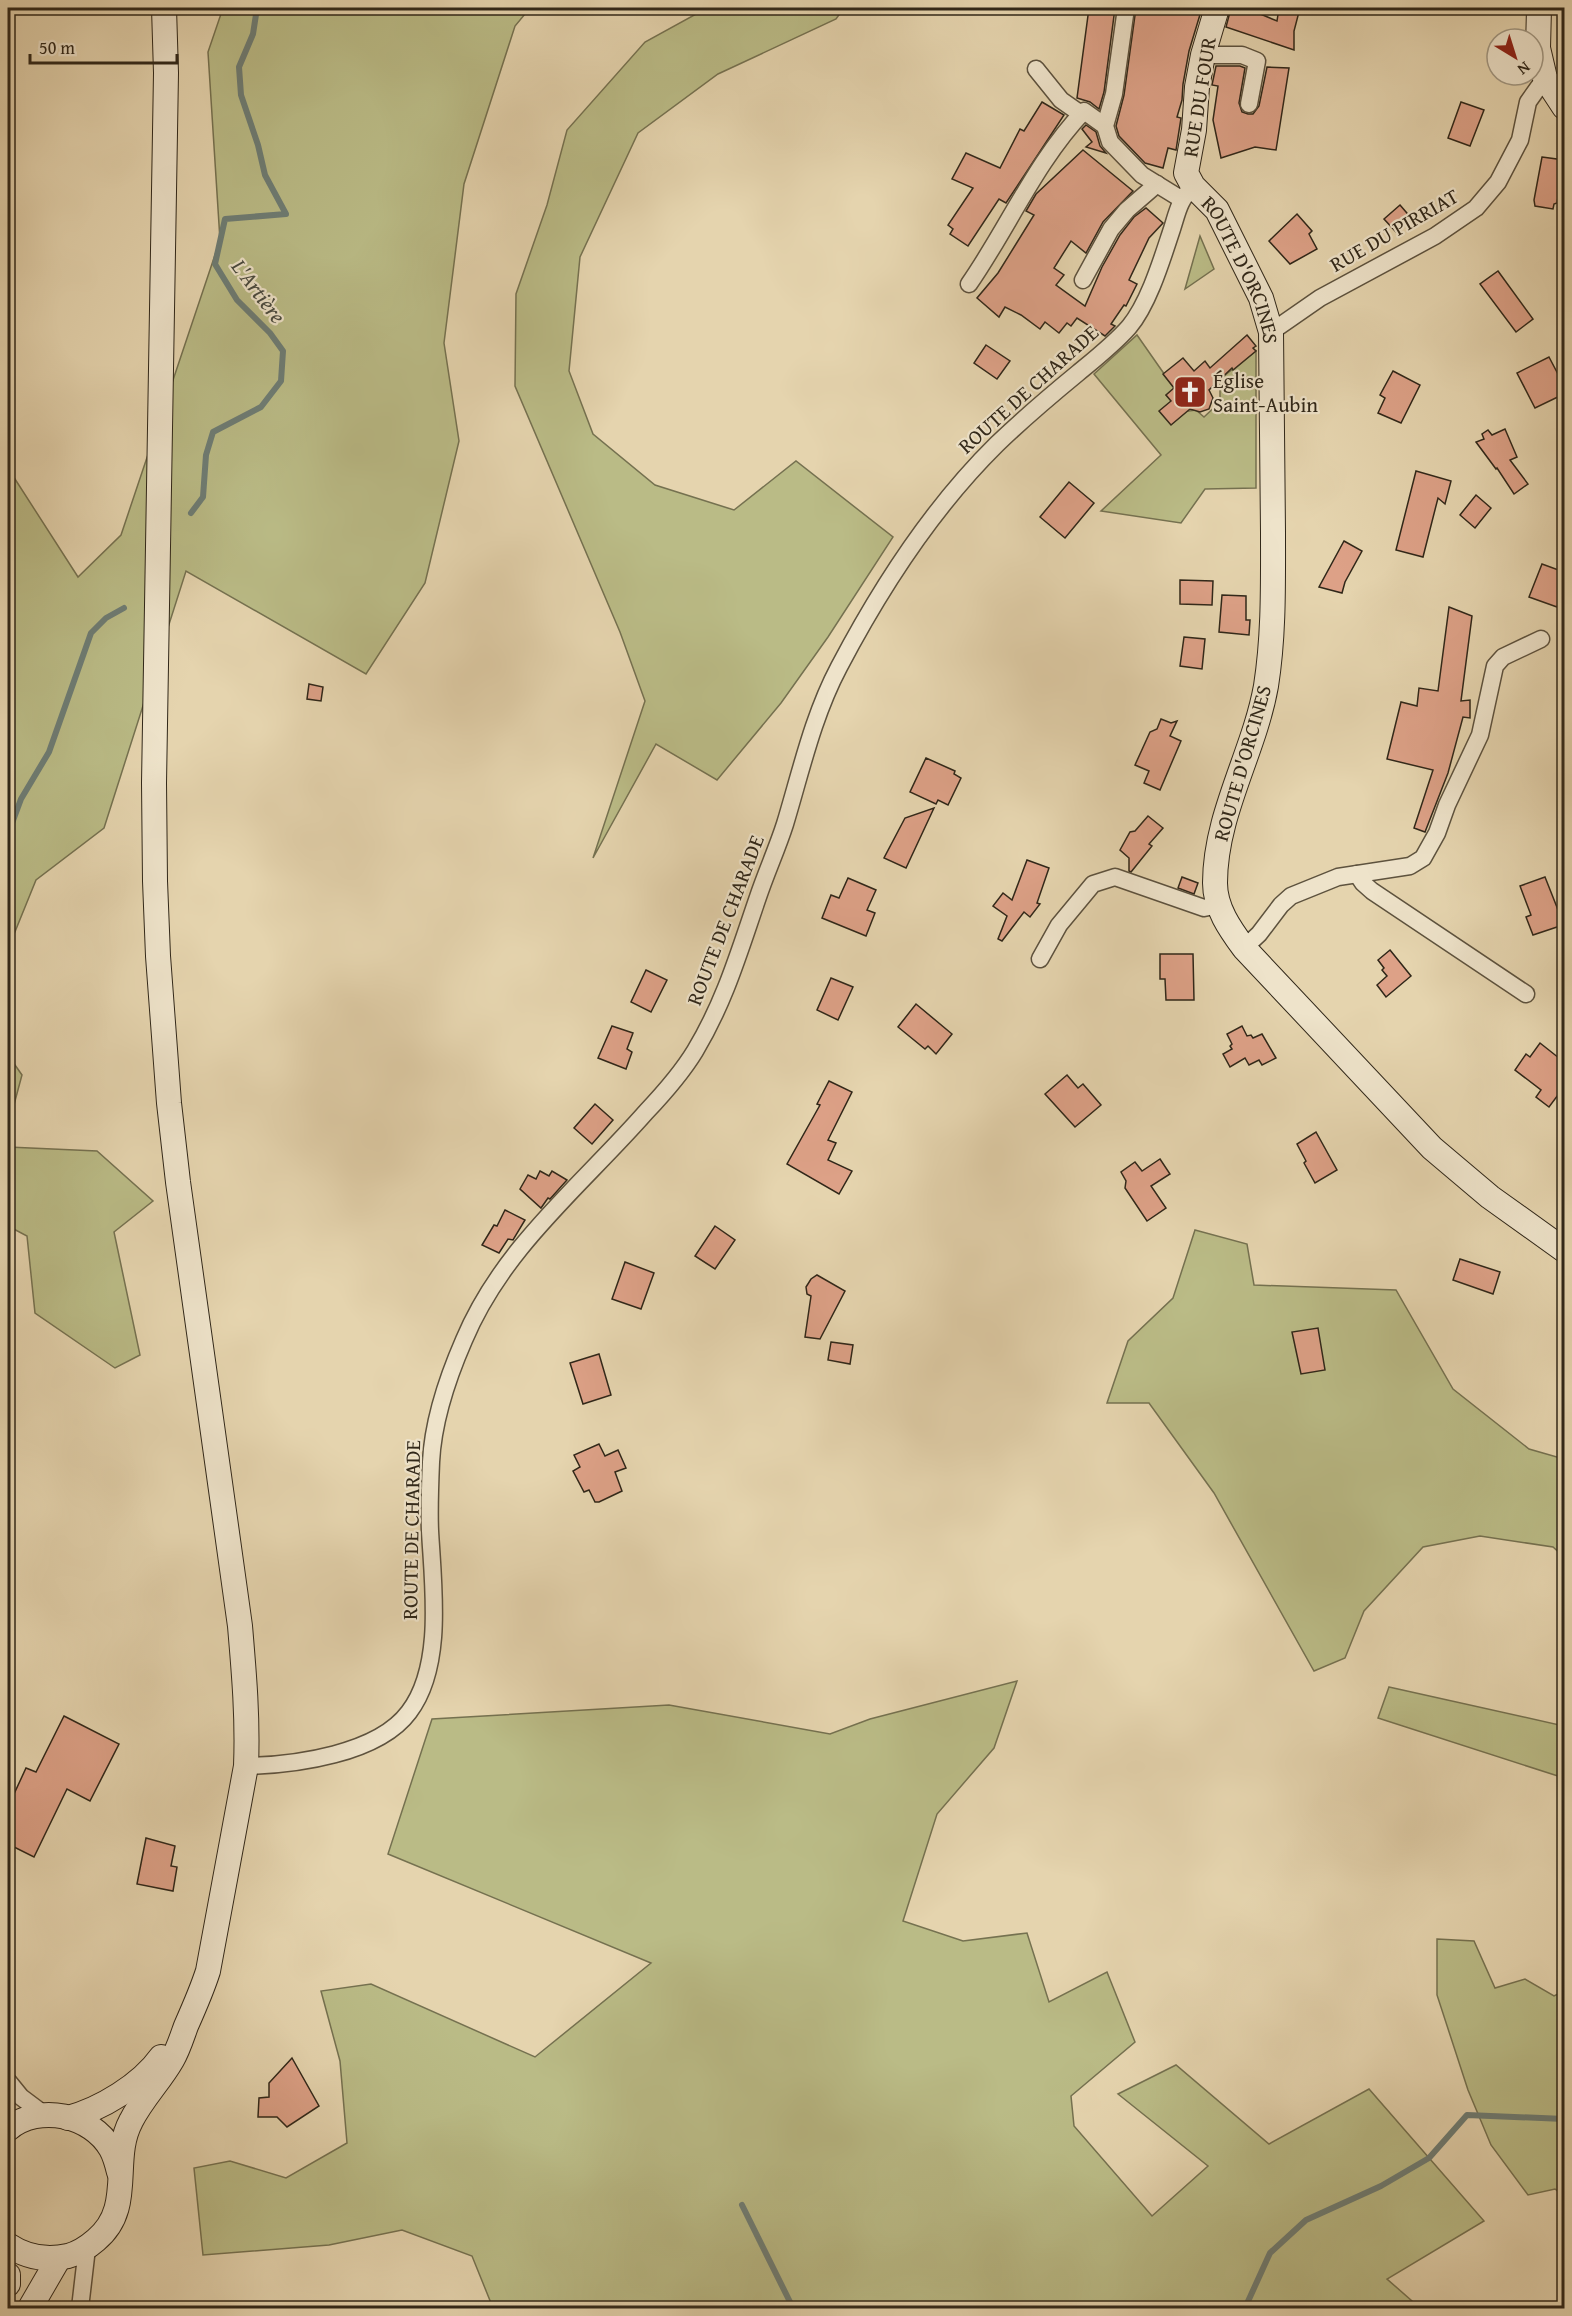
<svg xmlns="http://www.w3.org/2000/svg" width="1572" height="2316" viewBox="0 0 1572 2316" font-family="'Gentium Book Plus',serif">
	<rect width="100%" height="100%" fill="#e5d4ae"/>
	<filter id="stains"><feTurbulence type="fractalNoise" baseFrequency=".00333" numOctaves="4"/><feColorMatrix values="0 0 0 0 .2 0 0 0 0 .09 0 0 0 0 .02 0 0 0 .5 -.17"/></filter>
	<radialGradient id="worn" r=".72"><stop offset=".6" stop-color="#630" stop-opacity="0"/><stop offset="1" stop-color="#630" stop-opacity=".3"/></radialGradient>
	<g fill="#babb86" stroke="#757150" stroke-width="1.5">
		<polygon points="223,8 530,8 515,26 464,184 444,343 459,441 425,583 366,674 186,571 104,828 36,880 8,949 8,486 15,479 78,577 121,535 220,240 208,52"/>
		<polygon points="707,8 844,8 836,19 718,74 638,133 580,257 569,371 593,434 655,485 734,510 796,461 893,537 828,637 781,703 717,780 656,744 593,858 645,701 620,632 515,386 516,294 547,205 567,130 645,42"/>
		<polygon points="1200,236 1214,269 1185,289"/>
		<polygon points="1137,335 1174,388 1166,395 1182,412 1196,410 1204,417 1220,402 1220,379 1256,351 1256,488 1205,489 1181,523 1101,511 1161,455 1094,374"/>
		<polygon points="8,1055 22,1075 8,1127"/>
		<polygon points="8,1147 97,1151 153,1201 114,1232 140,1355 115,1368 35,1313 27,1236 8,1226"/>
		<polygon points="1195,1230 1247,1244 1254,1285 1396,1290 1453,1389 1529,1449 1564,1459 1564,1557 1553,1547 1480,1536 1423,1547 1364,1611 1345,1658 1314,1671 1214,1493 1149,1403 1107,1403 1128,1341 1173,1298"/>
		<polygon points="1017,1681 994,1748 937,1814 903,1921 963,1941 1027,1933 1049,2002 1107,1972 1135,2042 1071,2096 1074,2126 1152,2216 1208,2166 1118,2094 1176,2065 1269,2144 1369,2089 1484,2221 1387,2279 1420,2308 493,2308 472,2256 402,2230 329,2245 203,2255 194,2168 230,2161 286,2178 347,2143 340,2061 321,1991 371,1984 535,2057 651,1963 388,1854 432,1719 669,1705 830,1734 870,1719"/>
		<polygon points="1389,1687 1564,1726 1564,1778 1378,1718"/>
		<polygon points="1437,1939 1474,1941 1495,1988 1525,1979 1554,1996 1564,1991 1564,2196 1555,2189 1528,2195 1491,2145 1468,2090 1437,1995"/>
	</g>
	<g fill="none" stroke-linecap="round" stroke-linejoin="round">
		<g stroke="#6e7d75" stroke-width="6">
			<polyline points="191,513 203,497 206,455 213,432 261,407 281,381 283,351 270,333 237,300 215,264 225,219 286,214 265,175 258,145 241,95 239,67 253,34 257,8"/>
			<polyline points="8,834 21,799 49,752 91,633 106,618 124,608"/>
			<polyline points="742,2205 793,2308"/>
			<polyline points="1245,2308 1270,2253 1306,2220 1381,2186 1429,2158 1467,2115 1564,2119"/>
		</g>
	</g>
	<g fill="#dda187" stroke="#302719" stroke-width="1.5">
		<polygon points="1089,8 1115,8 1104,92 1099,109 1090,102 1077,98"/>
		<polygon points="1136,8 1202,8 1189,51 1183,84 1182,100 1177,117 1181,118 1176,150 1168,148 1163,168 1145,163 1119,136 1116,126 1124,95"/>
		<polygon points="1231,8 1246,8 1277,21 1279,8 1300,8 1294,31 1294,50 1226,27"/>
		<polygon points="1216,66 1240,66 1245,68 1239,103 1242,112 1248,114 1253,114 1259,106 1267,67 1289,68 1276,150 1255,147 1221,158 1213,120 1218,86 1212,85"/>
		<polygon points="1042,102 1064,115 1006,203 999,199 968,246 950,234 953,229 948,225 973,188 952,179 966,153 1000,168 1020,129 1024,131"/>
		<polygon points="1461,102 1484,110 1470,146 1448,138"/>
		<polygon points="1086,125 1096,132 1100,146 1106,153 1086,147 1092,142 1082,129"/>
		<polygon points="1083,150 1133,191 1103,222 1086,253 1071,241 1054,268 1064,275 1056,285 1085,306 1102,267 1120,235 1134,217 1146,208 1163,223 1149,238 1129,280 1137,284 1126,306 1124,305 1111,324 1115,326 1105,336 1077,318 1071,326 1067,323 1059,333 1045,322 1040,329 1021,315 1005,307 999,317 977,298 998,273 1034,215 1026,211 1036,194"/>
		<polygon points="1542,157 1564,160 1557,203 1554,204 1553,209 1535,206 1534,200"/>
		<polygon points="1400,205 1412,219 1396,232 1384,219"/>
		<polygon points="1297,214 1312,231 1309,234 1317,249 1290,264 1269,241"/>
		<polygon points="1498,271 1533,319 1516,332 1480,284"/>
		<polygon points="1247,335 1256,346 1253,348 1256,351 1233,370 1232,368 1209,390 1213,398 1209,409 1200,412 1190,409 1171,425 1159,411 1171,401 1166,395 1174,388 1163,374 1183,358 1194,371 1205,361 1210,368"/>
		<polygon points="986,345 1010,361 997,379 974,363"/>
		<polygon points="1549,357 1559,376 1564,373 1564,394 1535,408 1517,373"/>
		<polygon points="1393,371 1420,385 1401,423 1378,413 1385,398 1380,395"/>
		<polygon points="1505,429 1517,457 1510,460 1528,484 1514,494 1497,468 1496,469 1476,442 1484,439 1482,434 1488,430 1492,435"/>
		<polygon points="1416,471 1451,481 1445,504 1438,498 1423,557 1396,550"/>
		<polygon points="1069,482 1094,503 1065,538 1040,517"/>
		<polygon points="1476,495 1491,508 1475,528 1460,515"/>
		<polygon points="1344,541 1362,551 1345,582 1342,593 1319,587"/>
		<polygon points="1542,564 1564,572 1564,588 1557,607 1529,597"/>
		<polygon points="1180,580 1213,581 1212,605 1180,604"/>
		<polygon points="1222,595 1246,596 1246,620 1250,620 1249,635 1219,632"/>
		<polygon points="1449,607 1472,616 1461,701 1470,700 1470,718 1463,717 1448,773 1425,832 1414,828 1433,770 1387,759 1401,702 1417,706 1419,688 1438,691"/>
		<polygon points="1184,637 1205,639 1202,669 1180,666"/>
		<polygon points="309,684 323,687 321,701 307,699"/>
		<polygon points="1161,719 1171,723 1177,721 1170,736 1181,741 1160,790 1144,783 1149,771 1135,765 1150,732 1157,729"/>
		<polygon points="926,758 955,771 954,774 961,778 948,805 938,800 936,804 910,792"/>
		<polygon points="934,808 906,868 884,858 905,818"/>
		<polygon points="1148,816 1163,828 1149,844 1152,846 1131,872 1129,871 1129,858 1120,850 1130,832 1135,831"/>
		<polygon points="1027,860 1049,868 1037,903 1040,904 1030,917 1024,912 1002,941 998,939 1007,916 993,906 1003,893 1012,900"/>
		<polygon points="1182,877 1198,883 1194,894 1178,888"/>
		<polygon points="1545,877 1562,920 1558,921 1560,926 1533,935 1526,917 1531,915 1520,886"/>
		<polygon points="848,878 876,890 867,910 875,913 866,936 822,918 831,895 839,898"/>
		<polygon points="1390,950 1411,976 1386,997 1377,985 1387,976 1382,970 1384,968 1378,960"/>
		<polygon points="1160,954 1193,954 1194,1000 1166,1000 1165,979 1160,979"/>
		<polygon points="646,970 667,980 651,1012 631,1002"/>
		<polygon points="831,978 853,987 838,1020 817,1010"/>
		<polygon points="916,1004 952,1034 936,1054 928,1046 925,1049 898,1027"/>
		<polygon points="612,1026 633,1033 627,1049 632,1052 626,1069 598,1058"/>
		<polygon points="1242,1026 1247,1036 1251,1035 1253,1038 1262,1034 1276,1058 1262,1065 1259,1060 1249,1065 1245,1058 1230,1067 1223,1054 1232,1049 1230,1046 1232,1044 1227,1034"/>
		<polygon points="1540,1043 1564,1062 1564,1087 1549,1107 1536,1097 1541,1090 1515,1070 1526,1054 1530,1057"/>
		<polygon points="1067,1075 1078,1088 1083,1084 1101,1105 1075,1127 1045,1094"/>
		<polygon points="829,1081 852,1092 828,1140 836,1143 828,1160 852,1171 839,1194 787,1164 820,1105 817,1104"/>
		<polygon points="595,1104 613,1120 592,1144 574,1128"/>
		<polygon points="1316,1132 1337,1170 1315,1183 1304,1163 1306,1161 1297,1144"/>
		<polygon points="1160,1159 1170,1174 1151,1186 1166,1208 1147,1221 1125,1188 1126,1181 1121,1172 1135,1162 1142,1171"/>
		<polygon points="540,1171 549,1176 552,1171 567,1180 550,1199 548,1198 541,1208 520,1189 528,1175 536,1179"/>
		<polygon points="505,1210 525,1220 513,1240 508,1239 499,1253 482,1245 494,1225 497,1226"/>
		<polygon points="715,1226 735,1240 715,1269 695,1256"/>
		<polygon points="1460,1259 1500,1272 1493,1294 1453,1280"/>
		<polygon points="625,1262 654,1273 641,1309 612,1299"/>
		<polygon points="817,1275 845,1291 820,1339 805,1337 811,1296 807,1294 806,1287 811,1279"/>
		<polygon points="1318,1328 1325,1370 1301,1374 1292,1332"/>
		<polygon points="831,1342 853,1345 850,1364 828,1360"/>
		<polygon points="599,1354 611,1395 583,1404 570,1363"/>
		<polygon points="599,1444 605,1456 618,1450 626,1468 615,1472 622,1491 599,1502 595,1502 589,1490 584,1492 573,1471 580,1467 574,1455"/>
		<polygon points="64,1716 119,1744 90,1801 67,1789 34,1857 8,1844 8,1807 26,1768 36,1772"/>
		<polygon points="146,1838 175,1846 171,1866 177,1867 173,1891 137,1884"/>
		<polygon points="292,2058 319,2106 287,2127 277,2117 258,2117 259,2098 269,2097 269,2083"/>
	</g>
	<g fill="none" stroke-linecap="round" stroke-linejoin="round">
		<defs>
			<g id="street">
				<polyline points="1126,8 1114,94 1105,126 1110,142 1142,175 1181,199"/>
				<polyline points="1203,55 1242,55 1257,61 1249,104"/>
				<polyline points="1036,69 1061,100 1081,114"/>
				<polyline points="1083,280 1111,229 1127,210 1157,184"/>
				<path d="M 969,284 C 1008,228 1036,161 1084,111 L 1105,126"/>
				<polyline points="1271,332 1320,298 1435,236 1476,208 1498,182 1520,140 1528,102 1545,78"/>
				<polyline points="1357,874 1363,883 1372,891 1526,994"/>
				<polyline points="1244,948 1259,934 1281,905 1291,896 1338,877 1410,866 1423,858 1437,833 1447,805 1480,735 1495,666 1503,657 1541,639"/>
				<polyline points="1040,959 1059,925 1093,884 1115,877 1204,908 1219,905"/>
				<path d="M 246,1766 C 295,1765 378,1754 409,1712 C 444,1666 433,1586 430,1531 C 429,1508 430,1485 431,1462 C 433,1420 447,1379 464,1340 C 503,1247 581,1186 646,1112 C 664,1093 681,1074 695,1051 C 725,1001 739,952 758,897 C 766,873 777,849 785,824 C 801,771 813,716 839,667 C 881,587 933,507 997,444 C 1023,419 1050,396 1078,373 C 1095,359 1114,344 1129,327 C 1149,303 1162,259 1172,229 C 1178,210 1179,201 1193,186"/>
				<polyline points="8,2081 21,2097 45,2115"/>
				<polyline points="80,2308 87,2248"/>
			</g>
			<g id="secondary">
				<path id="s1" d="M 1217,8 L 1203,55 L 1197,87 L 1194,130 L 1186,173 L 1193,186 L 1217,210 L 1261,298 L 1271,332 C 1272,399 1272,466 1273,532 C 1273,584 1274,635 1266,686 C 1254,753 1215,814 1215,883 C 1215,908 1230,929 1244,948 L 1432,1148 L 1490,1197 L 1564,1250"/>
				<polyline points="1539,8 1538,48 1545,78 1564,107"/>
				<path d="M 68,2118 C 101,2109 141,2085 161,2057"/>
				<path d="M 8,2129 C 39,2103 92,2115 111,2149 C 115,2156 117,2164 119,2172"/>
				<path d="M 8,2245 C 26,2257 46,2261 68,2256 C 79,2253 88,2247 96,2240 C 135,2208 110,2160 131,2121 C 142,2099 160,2081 172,2060 C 178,2050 182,2037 186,2026 C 194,2008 202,1990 208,1971 L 246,1766 C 248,1719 244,1673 240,1626 L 178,1182 L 169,1103 L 158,956 L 155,881 L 154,783 L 166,73 L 164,8"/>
				<polyline points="8,2275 8,2284"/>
				<polyline points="30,2308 59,2258"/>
			</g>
		</defs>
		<use href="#street" stroke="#5d523e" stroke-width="19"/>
		<use href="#secondary" stroke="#302719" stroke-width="26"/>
		<use href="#street" stroke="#eee3ca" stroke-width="16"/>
		<use href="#secondary" stroke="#eee3ca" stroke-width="24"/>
	</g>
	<defs>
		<symbol id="church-square" viewBox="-11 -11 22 22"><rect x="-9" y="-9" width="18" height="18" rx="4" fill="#8f2418" stroke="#eee3ca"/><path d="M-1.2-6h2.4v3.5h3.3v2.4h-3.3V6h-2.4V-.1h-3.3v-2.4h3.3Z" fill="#fff"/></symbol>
	</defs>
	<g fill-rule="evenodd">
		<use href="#church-square" x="1171" y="373" width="38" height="38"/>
	</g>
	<g text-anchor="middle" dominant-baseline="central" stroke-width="4.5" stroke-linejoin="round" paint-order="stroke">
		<g font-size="21" fill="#302719" stroke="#eee3ca">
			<text transform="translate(1199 97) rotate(-81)">RUE DU FOUR</text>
			<text transform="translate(1394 230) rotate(-30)">RUE DU PIRRIAT</text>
			<text stroke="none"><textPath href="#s1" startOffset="282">ROUTE D'ORCINES</textPath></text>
			<text transform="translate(1028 389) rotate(-42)">ROUTE DE CHARADE</text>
			<text transform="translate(1242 763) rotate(-74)">ROUTE D'ORCINES</text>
			<text transform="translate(725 920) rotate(-69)">ROUTE DE CHARADE</text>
			<text transform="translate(411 1530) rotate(-89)">ROUTE DE CHARADE</text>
		</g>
		<g font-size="21" fill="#302719" stroke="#eee3ca" text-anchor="start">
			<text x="1213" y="380">Église<tspan x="1213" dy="24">Saint-Aubin</tspan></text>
		</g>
		<g font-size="22" font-style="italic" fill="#4a4b40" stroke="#eee3ca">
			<text transform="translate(259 291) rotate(53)">L'Artière</text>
		</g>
	</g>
	<rect width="1572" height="2316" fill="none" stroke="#e5d4ae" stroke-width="30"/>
	<rect x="9" y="9" width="1554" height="2298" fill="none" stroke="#302719" stroke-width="3"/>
	<rect x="15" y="15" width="1542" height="2286" fill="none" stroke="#302719" stroke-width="1.5"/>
	<g transform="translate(1515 57) rotate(142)"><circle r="28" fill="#eee3ca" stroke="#a29883" stroke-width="1.5"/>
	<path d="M0-4.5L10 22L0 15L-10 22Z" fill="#8f2418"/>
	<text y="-9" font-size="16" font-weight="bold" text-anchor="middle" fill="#302719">N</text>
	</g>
	<path d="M30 54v9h147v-9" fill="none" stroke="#302719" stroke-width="3"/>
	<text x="39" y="54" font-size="18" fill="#302719" stroke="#eee3ca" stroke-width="4.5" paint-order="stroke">50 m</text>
	<rect width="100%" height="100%" filter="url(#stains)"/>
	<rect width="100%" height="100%" fill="url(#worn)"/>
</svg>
